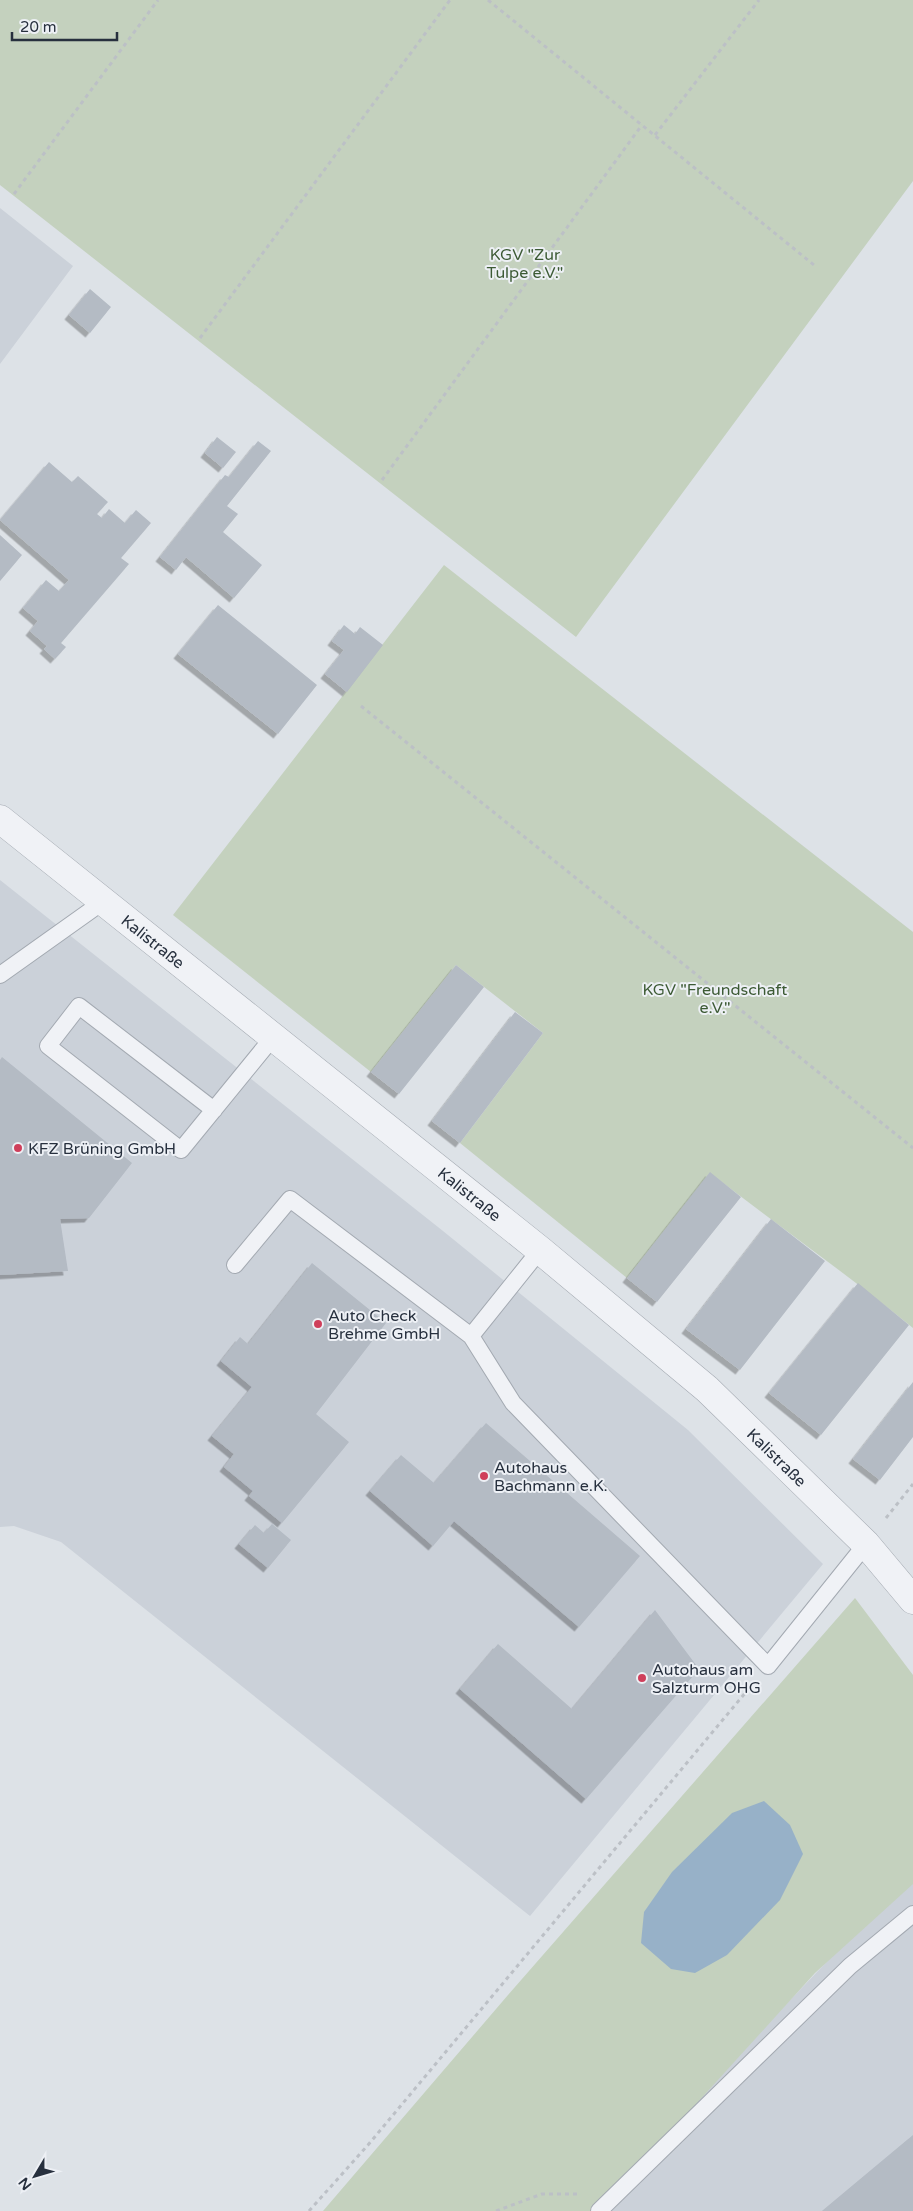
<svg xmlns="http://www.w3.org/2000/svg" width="913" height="2211" font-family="'Varela Round',sans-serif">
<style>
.built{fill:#cbd1d9}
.green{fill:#c4d1be}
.water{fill:#97b1c8}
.building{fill:#b4bbc4;filter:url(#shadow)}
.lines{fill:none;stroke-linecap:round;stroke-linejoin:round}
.service-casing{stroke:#a3a9b1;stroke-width:18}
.tertiary-casing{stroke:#a3a9b1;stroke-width:29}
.path{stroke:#bcc0c6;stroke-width:3;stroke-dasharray:4 4;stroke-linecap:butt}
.service{stroke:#f0f2f6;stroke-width:16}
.tertiary{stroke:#f0f2f6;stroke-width:28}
.poi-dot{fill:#cf3f5b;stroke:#edf0f5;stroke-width:2}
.labels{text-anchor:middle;stroke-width:4;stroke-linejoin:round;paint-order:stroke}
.park-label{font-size:16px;fill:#3c5a34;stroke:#edf0f5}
.street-label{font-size:16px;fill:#27303e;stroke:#edf0f5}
.poi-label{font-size:16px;fill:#27303e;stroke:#edf0f5;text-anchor:start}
</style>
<defs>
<filter id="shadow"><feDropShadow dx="-4.5" dy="4.5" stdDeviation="0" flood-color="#0004"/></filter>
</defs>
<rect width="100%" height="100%" fill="#dde2e7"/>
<!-- built -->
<path class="built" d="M 0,208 L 73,266 L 0,364 Z
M 0,880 L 443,1231 L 688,1430 L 823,1564 L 530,1916 L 61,1542 L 14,1526 L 0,1527 Z
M 913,1878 L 913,2211 L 599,2211 L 658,2138 L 886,1900 Z"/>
<!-- green -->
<path class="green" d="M 0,0 L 913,0 L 913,181 L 576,637 L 0,185 Z
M 444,565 L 913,932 L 913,1328 C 847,1274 777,1225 710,1173 L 627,1278 L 460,1143 L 543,1033 L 456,965 L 371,1072 L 173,915 Z
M 855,1598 L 913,1675 L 913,1884 L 815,1973 L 599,2211 L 323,2211 L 508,1995 Z"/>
<!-- water -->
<path class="water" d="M 764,1801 L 790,1825 L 803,1854 L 780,1900 L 727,1955 L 695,1973 L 671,1969 L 641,1943 L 644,1912 L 672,1872 L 732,1813 Z"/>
<!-- building -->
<path class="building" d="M 90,289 L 111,307 L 90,333 L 69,315 Z
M 217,437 L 236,452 L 223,468 L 205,453 Z
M 258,441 L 271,451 L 227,506 L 238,514 L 223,532 L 262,565 L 234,598 L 186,557 L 176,570 L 160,557 L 225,475 L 229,477 Z
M 49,462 L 72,482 L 78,476 L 108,502 L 97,514 L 102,518 L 109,509 L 125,523 L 136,510 L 151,523 L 121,558 L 129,564 L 61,643 L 66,647 L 55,659 L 44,649 L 47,646 L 30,631 L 38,621 L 23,608 L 46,580 L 59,591 L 69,580 L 0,520 Z
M 0,535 L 22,555 L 0,581 Z
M 218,605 L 317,685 L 278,734 L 178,654 Z
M 344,625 L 355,634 L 360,627 L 383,645 L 347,692 L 325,674 L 344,650 L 332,641 Z
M 456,965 L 484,987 L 399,1094 L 371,1072 Z
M 515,1012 L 543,1033 L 460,1143 L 432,1121 Z
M 2,1057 L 132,1163 L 89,1218 L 60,1219 L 68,1271 L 0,1275 L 0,1060 Z
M 710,1172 L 741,1197 L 657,1302 L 627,1278 Z
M 771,1219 L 825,1261 L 740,1370 L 686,1329 Z
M 312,1263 L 386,1323 L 316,1414 L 349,1442 L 282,1523 L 249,1496 L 253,1491 L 224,1467 L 234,1454 L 212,1436 L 252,1387 L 221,1361 L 240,1337 L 248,1344 Z
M 858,1283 L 909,1325 L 821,1435 L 769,1393 Z
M 913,1382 L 913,1437 L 880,1480 L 853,1459 Z
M 486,1423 L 640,1556 L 579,1627 L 454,1521 L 433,1546 L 370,1491 L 401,1455 L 434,1483 Z
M 272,1524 L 291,1540 L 268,1568 L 239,1544 L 255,1525 L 264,1533 Z
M 655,1610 L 699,1669 L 586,1799 L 460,1689 L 498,1644 L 572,1709 Z
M 913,2135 L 913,2211 L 822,2211 Z"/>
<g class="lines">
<defs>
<path id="service" d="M 0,975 L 104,901
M 214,1110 L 79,1006 L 48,1046 L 181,1150 L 274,1036
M 540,1250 L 471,1336 L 513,1403 L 768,1666 L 866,1544
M 235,1265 L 290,1199 L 471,1336
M 599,2211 L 850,1966 L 913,1914"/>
<g id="tertiary">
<path id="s1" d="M 0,819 L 540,1250 L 707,1389 L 866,1544 L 913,1600"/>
</g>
</defs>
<!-- service casing -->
<use href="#service" class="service-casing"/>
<!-- tertiary casing -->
<use href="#tertiary" class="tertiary-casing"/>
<!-- path -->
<path class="path" d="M 488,0 L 814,265
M 655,135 L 759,0
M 14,194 L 158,0
M 200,338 L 450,0
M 382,480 L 642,125
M 361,706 L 913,1148
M 886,1518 L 913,1484
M 309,2211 L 368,2145 L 751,1686
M 496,2211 L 542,2194 L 580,2194"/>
<!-- service -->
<use href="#service" class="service"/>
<!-- tertiary -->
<use href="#tertiary" class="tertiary"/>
</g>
<!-- markers -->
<g class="poi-dot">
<circle cx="18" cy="1148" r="5"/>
<circle cx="318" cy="1324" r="5"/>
<circle cx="484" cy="1476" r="5"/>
<circle cx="642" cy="1678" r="5"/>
</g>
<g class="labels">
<!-- park labels -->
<g class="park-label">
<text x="525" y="260">KGV "Zur<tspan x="525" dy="18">Tulpe e.V."</tspan></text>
<text x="715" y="995">KGV "Freundschaft<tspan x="715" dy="18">e.V."</tspan></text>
</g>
<!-- street labels -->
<g class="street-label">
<text dy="6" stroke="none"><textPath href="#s1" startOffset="196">Kalistraße</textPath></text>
<text dy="6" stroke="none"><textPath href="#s1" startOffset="601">Kalistraße</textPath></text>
<text dy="6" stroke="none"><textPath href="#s1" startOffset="1006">Kalistraße</textPath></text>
</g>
<!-- poi labels -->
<g class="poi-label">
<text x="28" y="1154">KFZ Brüning GmbH</text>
<text x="328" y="1321">Auto Check<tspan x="328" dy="18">Brehme GmbH</tspan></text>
<text x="494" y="1473">Autohaus<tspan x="494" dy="18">Bachmann e.K.</tspan></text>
<text x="652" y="1675">Autohaus am<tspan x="652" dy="18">Salzturm OHG</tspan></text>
</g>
</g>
<!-- north arrow -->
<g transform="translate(35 2176) rotate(232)" stroke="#edf0f5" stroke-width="4" paint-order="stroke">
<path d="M0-4L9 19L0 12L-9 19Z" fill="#27303e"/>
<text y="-8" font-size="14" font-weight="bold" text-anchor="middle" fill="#27303e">N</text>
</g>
<!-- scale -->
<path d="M12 32v8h105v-8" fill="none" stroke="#27303e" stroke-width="2.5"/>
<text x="20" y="32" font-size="15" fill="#27303e" stroke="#edf0f5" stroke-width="4" paint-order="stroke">20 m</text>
</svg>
